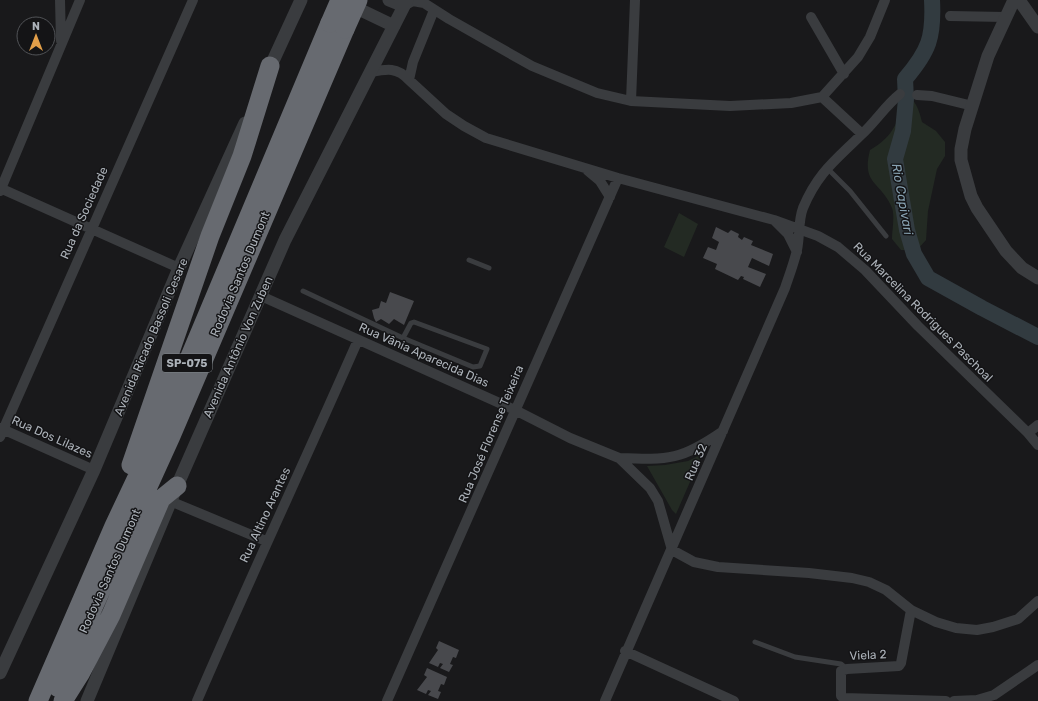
<svg xmlns="http://www.w3.org/2000/svg" width="1038" height="701" font-family="Rubik,sans-serif">
<style>
.green{fill:#232a23}
.lines{fill:none;stroke-linecap:round;stroke-linejoin:round}
.river{stroke:#323b40;stroke-width:16}
.building{fill:#48494d}
.service{stroke:#3a3c3f;stroke-width:5}
.minor{stroke:#3a3c3f;stroke-width:10}
.tertiary{stroke:#3a3c3f;stroke-width:13}
.motorway{stroke:#676a70;stroke-width:19}
.motorway-bridge{stroke:#676a70;stroke-width:19}
.labels{text-anchor:middle;stroke-width:3;stroke-linejoin:round;paint-order:stroke}
.shield{fill:#141416;stroke:#7e8388;stroke-width:1}
.shield-label{font-size:11px;font-weight:bold;fill:#acb2b9}
.street-label{font-size:12px;fill:#acb2b9;stroke:#141416}
.water-label{font-size:13px;font-style:italic;fill:#87a1b1;stroke:#141416}
</style>
<rect width="100%" height="100%" fill="#19191b"/>
<!-- green -->
<path class="green" d="M 904,94 C 916,99 919,110 922,122 L 936,131 L 945,142 L 945,156 L 937,169 L 928,211 L 926,240 L 917,250 L 901,250 L 892,239 C 892,230 895,216 892,208 C 881,181 861,185 870,150 C 893,137 900,121 904,94 Z
M 679,213 L 698,224 L 684,257 L 664,247 Z
M 700,455 L 700,459 L 676,514 L 672,510 L 647,466 L 665,465 L 688,461 Z"/>
<g class="lines">
<!-- river -->
<path class="river" d="M 932,0 C 934,37 929,51 905,79 L 906,99 L 903,131 L 895,159 L 907,230 L 914,254 L 928,278 L 982,308 L 1038,337"/>
</g>
<!-- building -->
<path class="building" d="M 716,227 L 728,233 L 731,230 L 739,234 L 738,237 L 742,240 L 744,237 L 753,241 L 751,245 L 773,254 L 769,266 L 752,258 L 748,267 L 766,274 L 760,287 L 743,279 L 744,277 L 741,276 L 738,280 L 715,269 L 717,264 L 703,258 L 708,247 L 716,250 L 719,242 L 712,238 Z
M 390,292 L 414,301 L 404,325 L 394,319 L 389,324 L 381,319 L 376,322 L 374,318 L 372,310 L 379,308 L 381,301 L 386,303 Z
M 439,641 L 459,650 L 456,658 L 453,657 L 450,664 L 453,665 L 449,672 L 440,668 L 443,664 L 440,663 L 438,667 L 429,663 L 438,650 L 436,648 Z
M 427,668 L 447,677 L 444,685 L 441,684 L 438,691 L 441,692 L 438,699 L 428,695 L 431,691 L 428,690 L 426,694 L 417,690 L 427,677 L 424,675 Z"/>
<g class="lines">
<!-- service -->
<path class="service" d="M 827,168 L 850,191 L 886,236
M 469,260 L 489,268
M 303,291 L 403,338 L 473,367 L 480,366 L 487,349 L 414,322 L 411,323 L 403,338
M 755,642 L 795,657 L 841,664 L 847,669"/>
<!-- minor -->
<path class="minor" d="M 60,0 L 61,41
M 404,6 L 413,1 L 424,3 L 449,19 L 532,66 L 597,93 L 631,101 L 730,106 L 791,103 L 822,97 L 858,57 L 870,37 L 885,0
M 434,10 L 413,62 L 409,80 L 446,114 L 464,126 L 486,138 L 618,178 L 774,220 L 818,236 L 838,247 L 865,270 L 918,326 L 1028,433 L 1038,445
M 950,16 L 1005,17
M 811,17 L 844,74
M 371,72 C 387,69 397,67 409,80
M 917,95 L 932,96 L 973,106
M 822,97 L 862,134
M 631,101 L 635,0
M 588,171 L 600,181 L 610,197
M 0,188 L 179,268
M 0,191 L 80,0
M 775,221 L 788,234 L 797,252
M 261,296 L 515,410 L 570,438 L 619,458
M 0,428 L 94,470
M 723,431 C 681,460 670,460 619,458 L 650,488 L 658,501 L 672,550 L 694,562 L 718,567 L 809,573 L 852,578 L 869,582 L 886,590 L 911,610 L 936,622 L 956,628 L 977,630 L 993,627 L 1018,619 L 1038,601
M 1028,433 L 1038,425
M 0,437 L 193,0
M 170,501 L 266,541
M 911,610 L 901,663 L 899,666 L 847,669 L 841,671 L 841,696 L 844,698 L 946,701
M 625,651 L 734,701
M 197,701 C 249,580 305,461 358,340
M 387,701 L 618,178
M 605,701 L 785,288 C 789,276 794,263 797,250 C 800,236 798,221 803,208 C 818,172 836,160 862,134 C 875,122 886,105 900,94
M 954,701 L 977,700 L 994,695 L 1038,665"/>
<!-- tertiary -->
<path class="tertiary" d="M 389,0 L 404,6
M 1014,0 L 988,56 L 965,129 L 961,149 L 961,160 L 971,196 L 977,208 L 1006,251 L 1022,268 L 1038,278
M 1019,0 L 1038,27
M 348,4 L 394,26
M 267,74 L 301,0
M 0,673 L 94,470 L 179,268 L 245,123
M 87,701 L 177,486 L 285,240 L 407,0"/>
<!-- motorway -->
<path class="motorway" d="M 131,465 L 210,236 L 242,156 L 270,66
M 57,687 L 171,436 L 345,29
M 38,701 L 114,526 L 157,435 L 330,23
M 63,701 L 80,674 L 111,615 L 161,499 L 177,486"/>
<!-- motorway-bridge -->
<path class="motorway-bridge" d="M 330,23 L 340,0
M 345,29 L 358,0"/>
</g>
<g class="labels">
<!-- shield labels -->
<rect class="shield" x="162" y="354" width="50" height="18" rx="3"/>
<g class="shield-label">
<text x="187" y="367">SP-075</text>
</g>
<!-- street labels -->
<g class="street-label">
<text transform="translate(84 213) rotate(-66)" y="4">Rua da Sociedade</text>
<text transform="translate(240 274) rotate(-67)" y="4">Rodovia Santos Dumont</text>
<text transform="translate(923 312) rotate(45)" y="4">Rua Marcelina Rodrigues Paschoal</text>
<text transform="translate(151 337) rotate(-67)" y="4">Avenida Ricado Bassoli Cesare</text>
<text transform="translate(238 347) rotate(-66)" y="4">Avenida Antônio Von Zuben</text>
<text transform="translate(424 355) rotate(24)" y="4">Rua Vânia Aparecida Dias</text>
<text transform="translate(491 434) rotate(-67)" y="4">Rua José Florense Teixeira</text>
<text transform="translate(52 437) rotate(24)" y="4">Rua Dos Lilazes</text>
<text transform="translate(696 462) rotate(-67)" y="4">Rua 32</text>
<text transform="translate(265 515) rotate(-65)" y="4">Rua Altino Arantes</text>
<text transform="translate(110 571) rotate(-66)" y="4">Rodovia Santos Dumont</text>
<text transform="translate(868 655) rotate(-3)" y="4">Viela 2</text>
</g>
<!-- water labels -->
<g class="water-label">
<text transform="translate(903 199) rotate(80)" y="5">Rio Capivari</text>
</g>
</g>
<!-- north arrow -->
<g transform="translate(36 36)"><circle r="19" fill="#141416" stroke="#515357"/>
<path d="M0-3L7 15L0 10L-7 15Z" fill="#e29f49"/>
<text y="-6" font-size="11" font-weight="bold" text-anchor="middle" fill="#acb2b9">N</text>
</g>
</svg>
